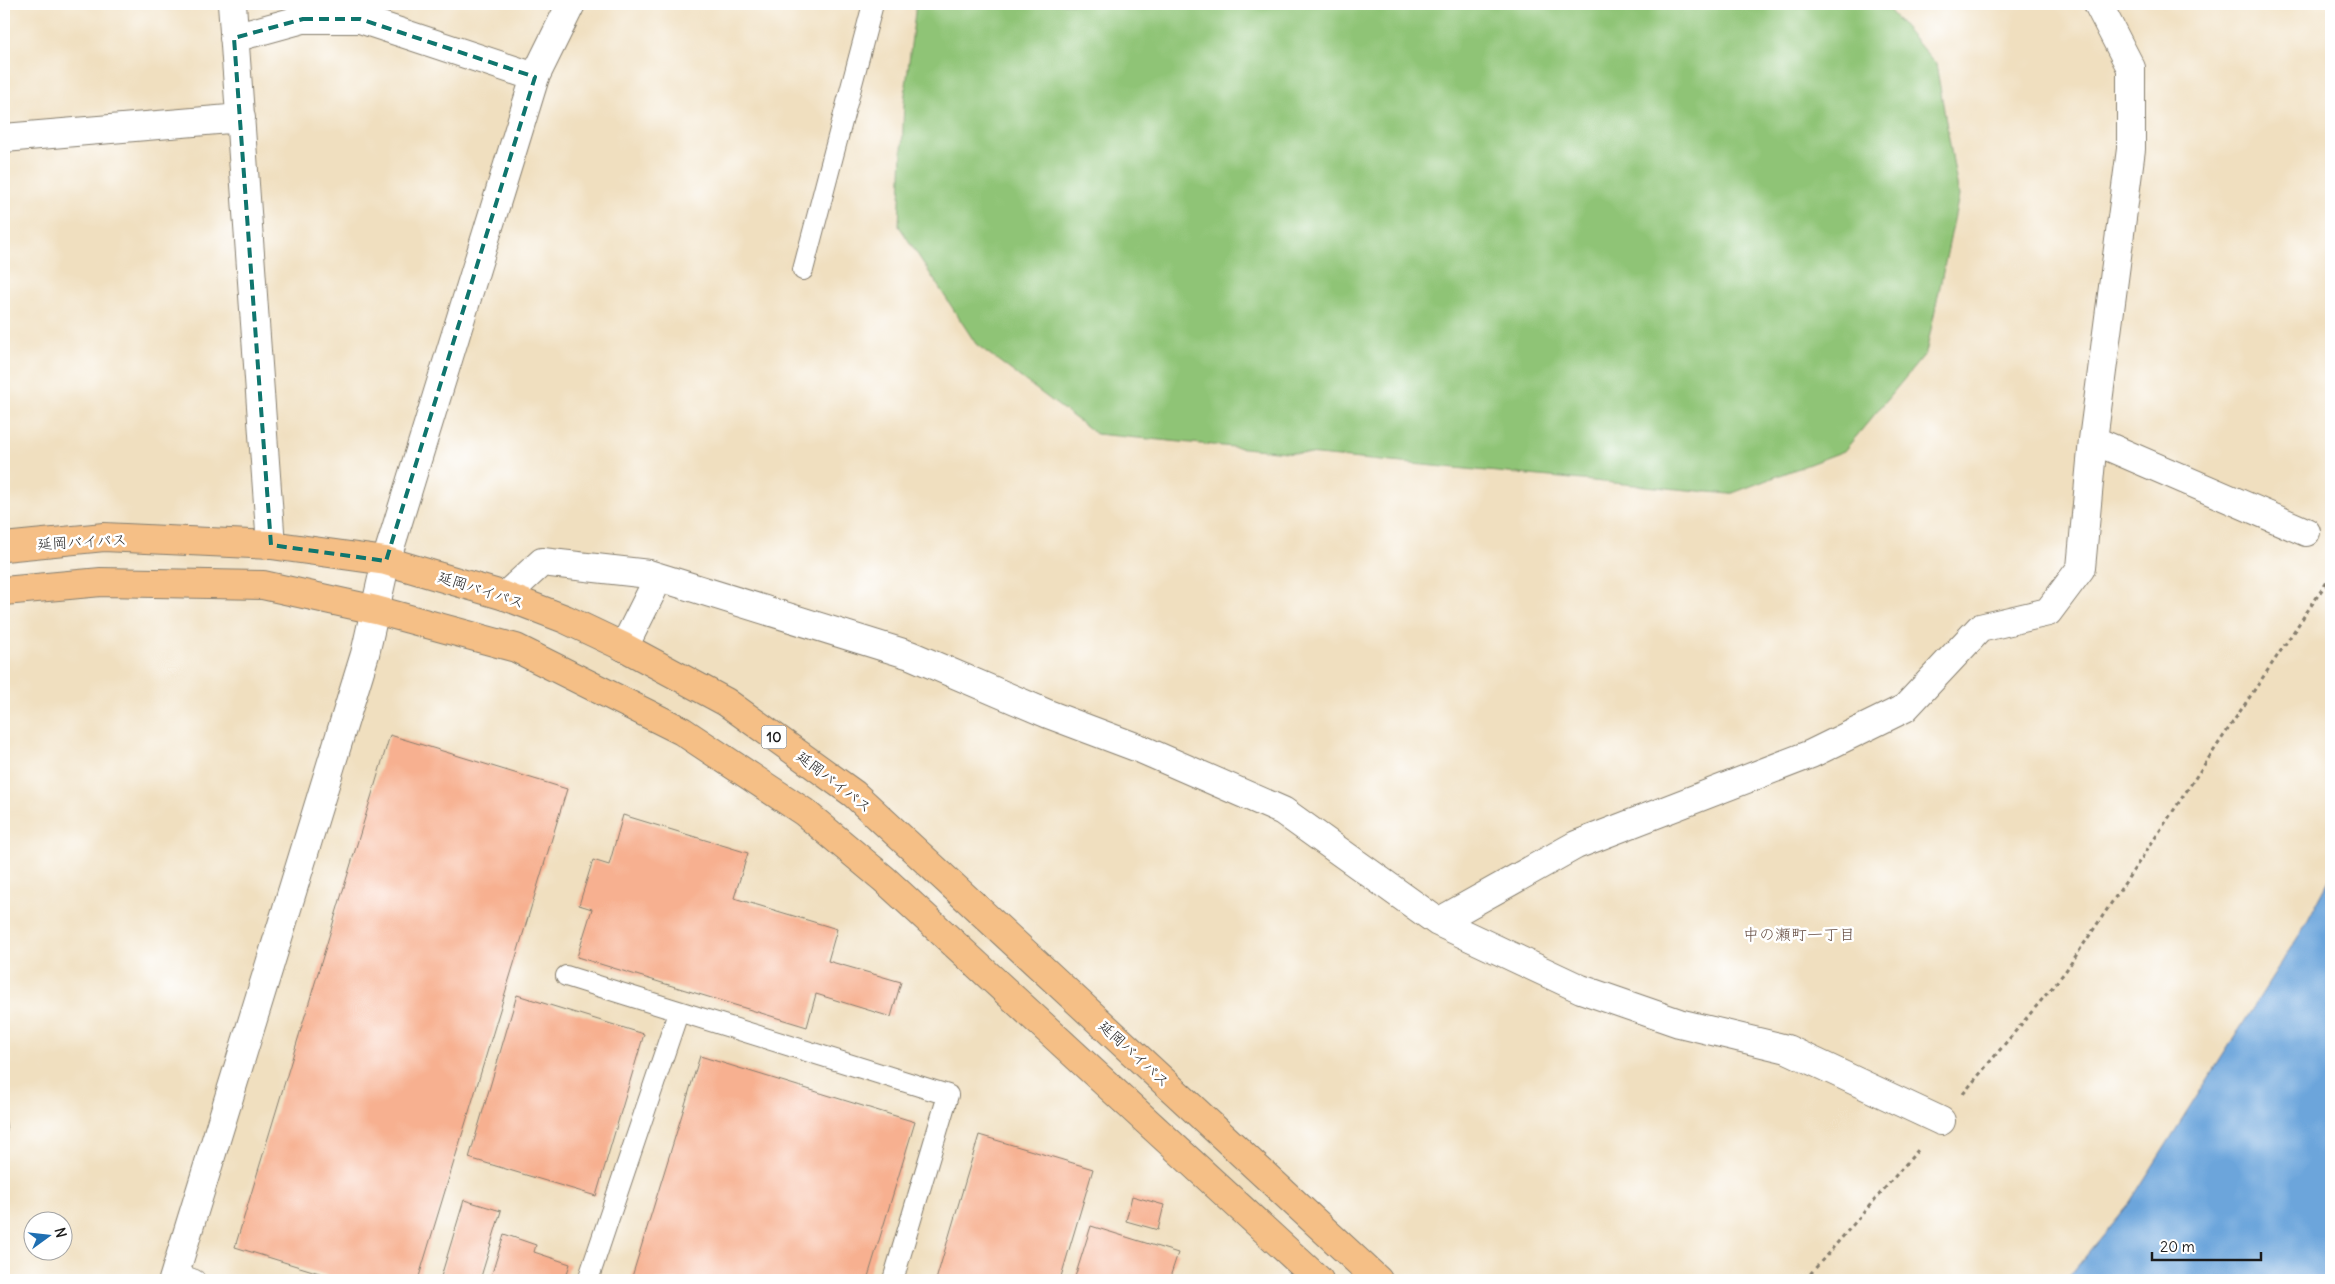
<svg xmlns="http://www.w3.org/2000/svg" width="2335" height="1284" font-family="Delius,'Klee One',sans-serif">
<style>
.green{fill:#8fc476;stroke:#567049}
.water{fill:#6ca5db;stroke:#44607c}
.building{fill:#f7b090}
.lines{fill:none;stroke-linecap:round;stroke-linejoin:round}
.lane-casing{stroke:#867e6e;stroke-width:22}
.street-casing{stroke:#867e6e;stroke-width:30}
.highway-casing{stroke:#867e6e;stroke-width:30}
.path{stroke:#867e6e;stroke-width:3;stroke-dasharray:4 4;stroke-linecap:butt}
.lane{stroke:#fff;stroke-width:20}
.street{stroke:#fff;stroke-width:28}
.highway{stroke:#f5bf86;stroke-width:28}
.marked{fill:none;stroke:#0f766e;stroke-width:4;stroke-dasharray:10 6;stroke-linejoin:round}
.labels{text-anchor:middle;stroke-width:5;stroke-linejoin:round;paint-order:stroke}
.shield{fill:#fff;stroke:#606060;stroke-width:1}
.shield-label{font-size:14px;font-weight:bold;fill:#1c1c1c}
.street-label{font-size:15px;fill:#1c1c1c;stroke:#fff}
.neighbourhood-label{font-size:16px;fill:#695045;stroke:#fff}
</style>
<rect width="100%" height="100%" fill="#fff"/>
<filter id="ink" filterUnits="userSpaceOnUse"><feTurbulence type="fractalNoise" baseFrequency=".02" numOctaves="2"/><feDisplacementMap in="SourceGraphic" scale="10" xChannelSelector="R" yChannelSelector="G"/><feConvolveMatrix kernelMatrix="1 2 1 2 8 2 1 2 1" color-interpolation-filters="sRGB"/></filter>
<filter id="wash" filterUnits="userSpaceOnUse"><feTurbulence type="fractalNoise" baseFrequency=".0096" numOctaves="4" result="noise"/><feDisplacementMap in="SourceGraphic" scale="20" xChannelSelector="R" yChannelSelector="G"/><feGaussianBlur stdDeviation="1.12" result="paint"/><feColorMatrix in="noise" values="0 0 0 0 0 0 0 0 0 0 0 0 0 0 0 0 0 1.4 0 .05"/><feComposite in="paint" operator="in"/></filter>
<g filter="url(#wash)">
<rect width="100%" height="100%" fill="#f0dfbf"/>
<!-- green -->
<path class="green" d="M 916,4 L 1884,4 L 1936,64 L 1959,196 L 1926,353 L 1844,451 L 1730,494 L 1096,434 L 976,344 L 899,226 L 904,102 Z"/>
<!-- water -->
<path class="water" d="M 2331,876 L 2331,1280 L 2066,1280 L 2128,1205 L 2303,929 Z"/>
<g id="blocks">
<!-- building -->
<path class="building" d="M 390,735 L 567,789 L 418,1280 L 342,1280 L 235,1247 Z
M 623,815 L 748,853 L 734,898 L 837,929 L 828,961 L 901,982 L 891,1017 L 816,994 L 807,1027 L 577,957 L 592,909 L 579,905 L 593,860 L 609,865 Z
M 517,995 L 644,1034 L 596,1196 L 469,1158 Z
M 700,1056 L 915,1122 L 867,1280 L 631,1280 Z
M 4,1111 L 7,1130 L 4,1138 Z
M 979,1135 L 1093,1169 L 1060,1280 L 936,1280 Z
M 1132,1196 L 1164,1205 L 1158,1230 L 1126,1221 Z
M 464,1200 L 501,1211 L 480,1280 L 440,1280 Z
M 1091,1226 L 1178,1253 L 1169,1280 L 1074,1280 Z
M 504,1234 L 536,1245 L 534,1252 L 570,1264 L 565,1280 L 490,1280 Z"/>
</g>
</g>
<g filter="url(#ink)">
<use href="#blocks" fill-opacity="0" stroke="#867e6e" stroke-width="1"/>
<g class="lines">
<defs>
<path id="lane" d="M 803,270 L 873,4
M 566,976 L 948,1095 L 893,1280
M 176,1273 L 195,1280
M 588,1280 L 678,1013"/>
<path id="street" d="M 232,4 L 271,545
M 234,38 L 303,19 L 360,19 L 535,77
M 4,138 L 241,118
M 2093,440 L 2306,532
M 505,596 L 542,562 L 649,574 L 910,655 L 1048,714 L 1141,749 L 1283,811 L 1438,922 L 1581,989 L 1679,1023 L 1787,1049 L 1941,1121
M 624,647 L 658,579
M 1438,922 L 1576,845 L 1811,754 L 1905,708 L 1980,628 L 2048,612 L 2081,568 L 2093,440 L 2131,149 L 2131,68 L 2098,4
M 173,1280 L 365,654 L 386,561 L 535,77 L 571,4"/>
<path id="highway" d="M 4,547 L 104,537 L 271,545 L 386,561 L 505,596 L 565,619 L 624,647 L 726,702 L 854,794 L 1378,1280
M 4,591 L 101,582 L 263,585 L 376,610 L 516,648 L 682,731 L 804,812 L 884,879 L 1319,1280"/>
</defs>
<!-- lane casing -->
<use href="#lane" class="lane-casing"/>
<!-- street casing -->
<use href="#street" class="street-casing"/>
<!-- highway casing -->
<use href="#highway" class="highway-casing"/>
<!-- path -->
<path class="path" d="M 1963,1094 L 2065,972 L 2331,576
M 1805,1280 L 1918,1150"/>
<!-- lane -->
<use href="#lane" class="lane"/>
<!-- street -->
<use href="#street" class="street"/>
<!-- highway -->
<use href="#highway" class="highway"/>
</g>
</g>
<!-- marked area -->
<path class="marked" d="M 303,19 L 360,19 L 535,77 L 386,561 L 271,545 L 234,38 Z"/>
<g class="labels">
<!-- shield labels -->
<rect class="shield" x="761.5" y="725.5" width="25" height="23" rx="4"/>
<g class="shield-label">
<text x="774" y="742">10</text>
</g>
<!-- street labels -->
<g class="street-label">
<text transform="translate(82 542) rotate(-3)" y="5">延岡バイパス</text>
<text transform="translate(481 590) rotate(18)" y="5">延岡バイパス</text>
<text transform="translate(834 782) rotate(38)" y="5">延岡バイパス</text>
<text transform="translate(1134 1054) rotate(43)" y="5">延岡バイパス</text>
</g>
<!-- neighbourhood labels -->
<g class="neighbourhood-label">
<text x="1799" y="940">中の瀬町一丁目</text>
</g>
</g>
<!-- margin -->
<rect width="2335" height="1284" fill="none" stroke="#fff" stroke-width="20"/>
<!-- north arrow -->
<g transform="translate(48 1236) rotate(75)"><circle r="24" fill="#ffffff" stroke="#a4a4a4"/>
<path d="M0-4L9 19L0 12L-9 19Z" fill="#1f6fb2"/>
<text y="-8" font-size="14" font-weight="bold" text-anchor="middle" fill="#1c1c1c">N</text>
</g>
<!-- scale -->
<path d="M2152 1252v8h109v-8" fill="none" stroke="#1c1c1c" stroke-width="2.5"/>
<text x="2160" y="1252" font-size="15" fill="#1c1c1c" stroke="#ffffff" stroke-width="4" paint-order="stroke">20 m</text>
</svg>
